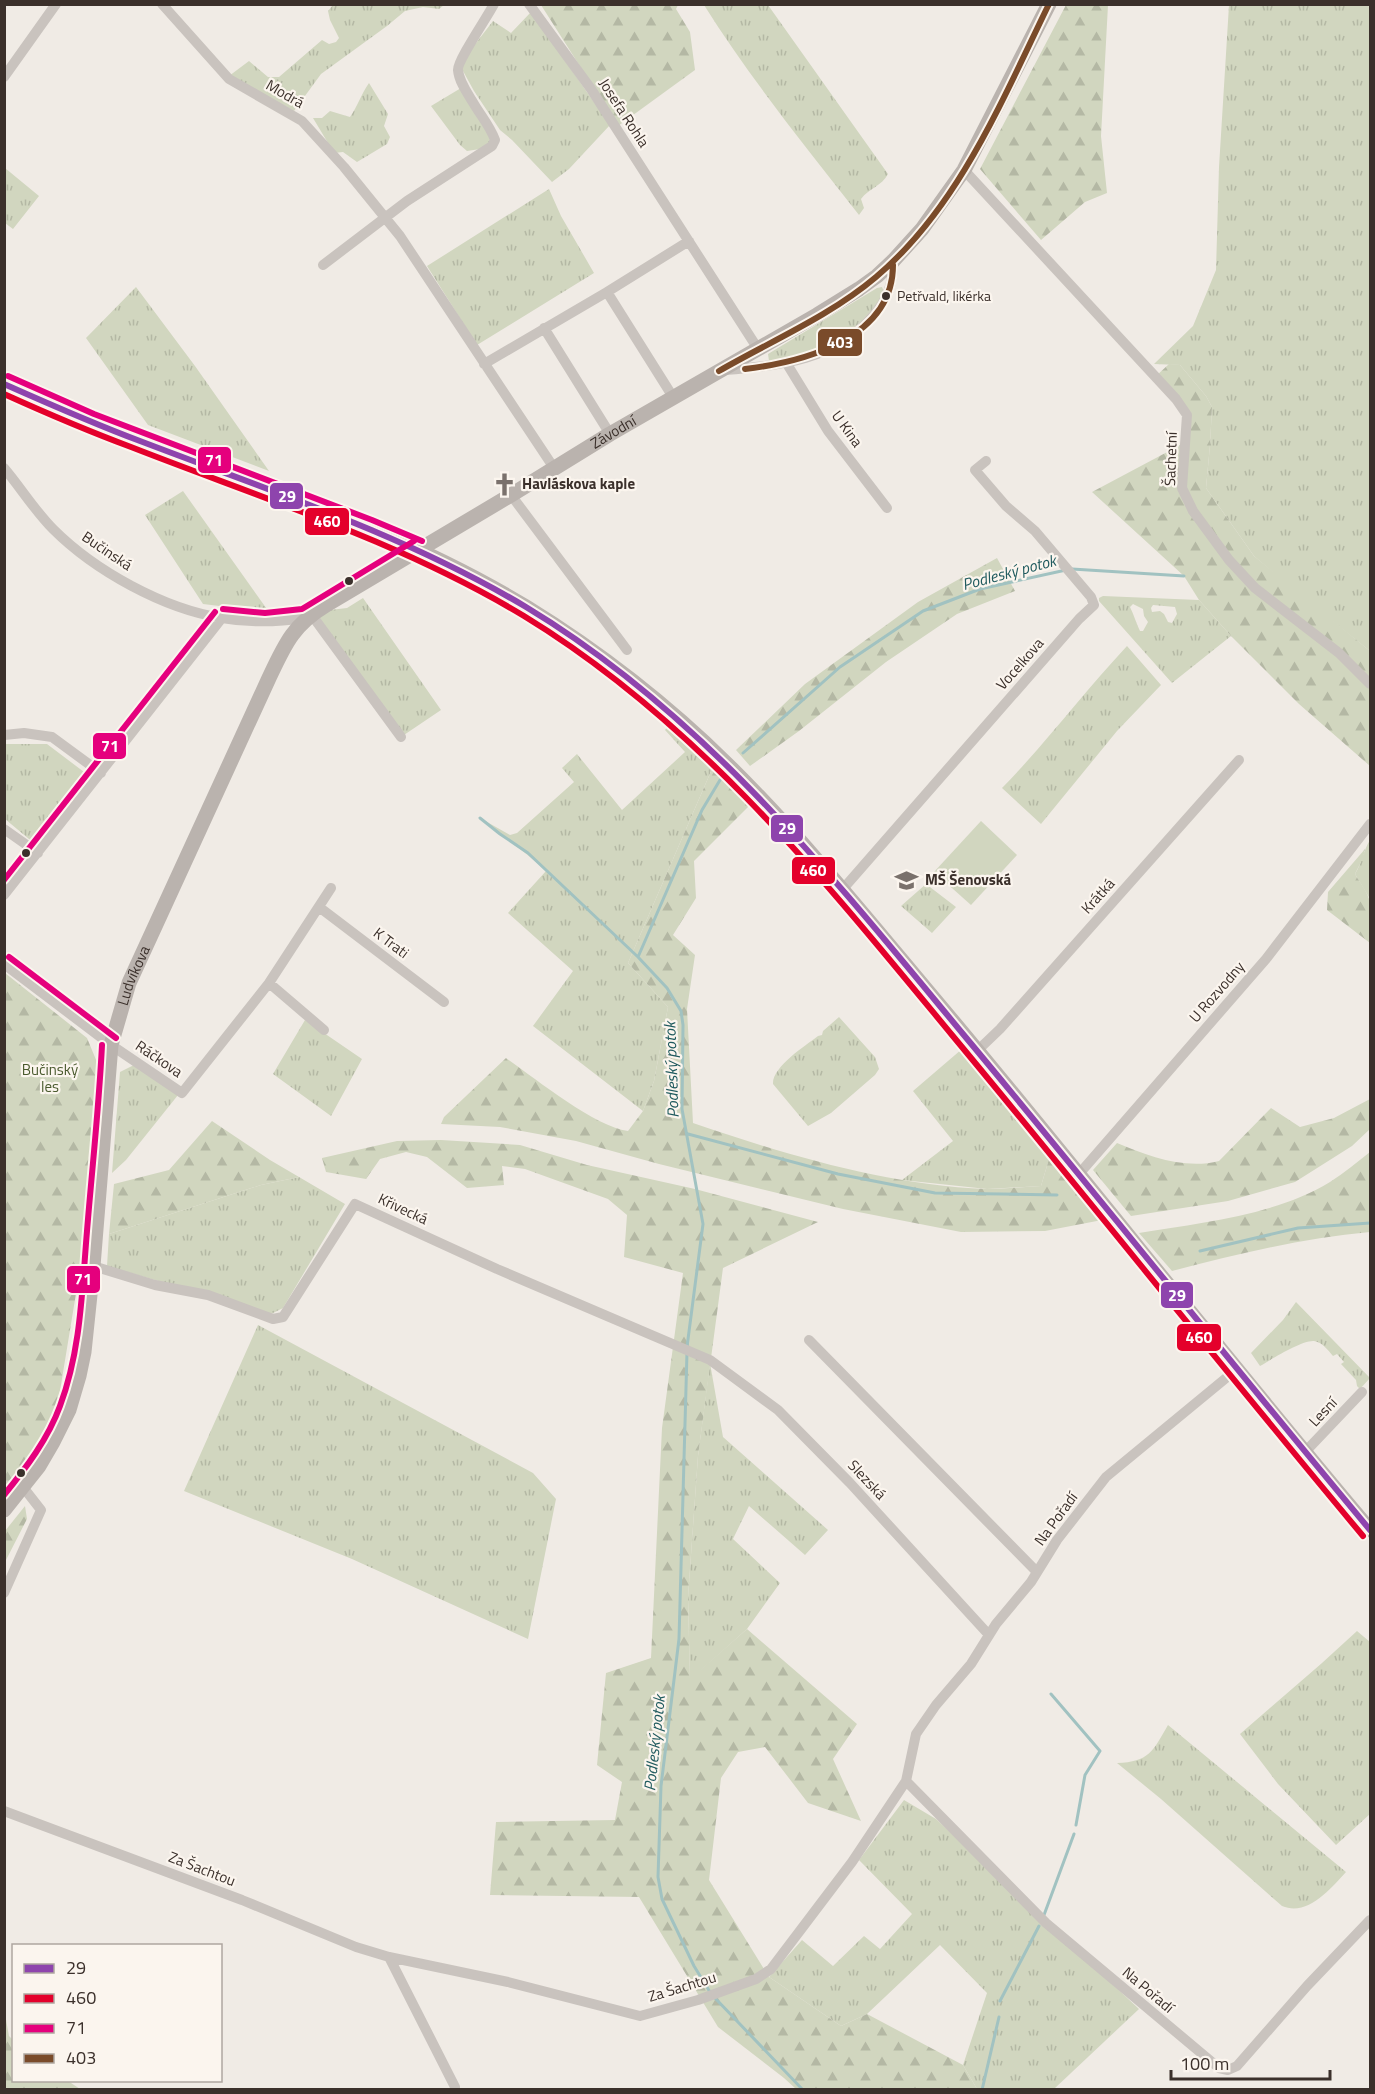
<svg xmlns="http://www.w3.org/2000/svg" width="1375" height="2094" font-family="'Titillium Web',sans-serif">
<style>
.grass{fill:url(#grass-tufts);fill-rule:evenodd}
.forest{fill:url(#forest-firs)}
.pitch{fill:#d1d6bf}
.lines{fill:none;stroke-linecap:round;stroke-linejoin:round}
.stream{stroke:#a1c2c1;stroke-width:3}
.street{stroke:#c9c3be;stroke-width:10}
.secondary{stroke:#bab3ae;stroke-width:15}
.bus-1-casing{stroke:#fbf5ee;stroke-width:10}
.bus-2-casing{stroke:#fbf5ee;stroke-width:10}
.bus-3-casing{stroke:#fbf5ee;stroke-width:10}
.bus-4-casing{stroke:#fbf5ee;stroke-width:10}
.bus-1{stroke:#8e44ad;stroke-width:6}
.bus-2{stroke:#e4002b;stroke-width:6}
.bus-3{stroke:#e5007d;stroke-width:6}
.bus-4{stroke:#7a4b2a;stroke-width:6}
.bus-dot{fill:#3b302b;stroke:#fbf5ee;stroke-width:2}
.labels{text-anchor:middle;stroke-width:4.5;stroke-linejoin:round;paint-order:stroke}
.bus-label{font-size:14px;fill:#3b302b;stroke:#fbf5ee;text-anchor:start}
.street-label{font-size:15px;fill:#3b302b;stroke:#fbf5ee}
.poi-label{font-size:15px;font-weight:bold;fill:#3b302b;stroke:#fbf5ee;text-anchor:start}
.park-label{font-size:15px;fill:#4a5a2e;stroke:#fbf5ee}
.water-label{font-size:16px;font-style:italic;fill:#1f5a5e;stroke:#fbf5ee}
.line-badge{stroke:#fbf5ee;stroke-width:2}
.badge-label{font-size:16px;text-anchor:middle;font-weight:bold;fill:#fff}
</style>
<defs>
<pattern id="grass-tufts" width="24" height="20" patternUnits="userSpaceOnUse" patternTransform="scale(1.5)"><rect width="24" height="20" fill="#d1d6bf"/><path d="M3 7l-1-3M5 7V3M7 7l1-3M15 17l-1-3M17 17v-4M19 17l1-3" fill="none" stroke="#b4b8a4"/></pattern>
<pattern id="forest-firs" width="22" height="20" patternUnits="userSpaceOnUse" patternTransform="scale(1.5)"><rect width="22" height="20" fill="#d1d6bf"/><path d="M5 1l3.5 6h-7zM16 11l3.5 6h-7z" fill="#b4b8a4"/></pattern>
</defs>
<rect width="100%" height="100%" fill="#f0ebe5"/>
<!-- grass -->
<path class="grass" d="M 333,5 L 444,5 L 439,9 L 423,7 L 405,11 L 387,26 L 321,74 L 294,111 L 229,76 L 249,61 L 268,77 L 279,77 L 322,40 L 329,44 L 336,42 L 339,38 L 330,20 L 328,11 Z
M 704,5 L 768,5 L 888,174 C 882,186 869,188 861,199 L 864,208 L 859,215 C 805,146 750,78 704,5 Z
M 1229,5 L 1370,5 L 1370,651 L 1296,592 L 1254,556 L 1206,488 L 1210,445 L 1212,407 L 1206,396 L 1180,365 L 1154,364 L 1193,326 L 1216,270 L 1219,167 Z
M 531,12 L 610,125 L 569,169 L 552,182 L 512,140 L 500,130 L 474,91 L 463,71 L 463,63 L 466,56 L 493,21 L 511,33 Z
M 369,83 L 388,114 L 384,126 L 390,137 L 387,144 L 357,162 L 343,152 L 334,153 L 313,118 L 322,118 L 330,111 L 350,117 C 358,106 361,94 369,83 Z
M 461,88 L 491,135 L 489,143 L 480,149 L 467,151 L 460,145 L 431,106 Z
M 5,168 L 39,196 L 13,229 L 5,223 Z
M 549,189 L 561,216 L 594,273 L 477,345 L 427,266 Z
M 136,287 L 195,366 L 269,471 L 148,425 L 86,338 Z
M 882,287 L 884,292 C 859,337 817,352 769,361 L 768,354 L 877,288 Z
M 183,491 L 269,612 L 203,604 L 145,515 Z
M 1103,596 L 1199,600 L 1231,636 L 1172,683 L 1099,601 L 1099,598 ZM 1133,604 L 1143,609 L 1144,616 L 1148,622 L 1143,631 L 1140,631 C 1136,623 1134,615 1130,607 ZM 1153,605 L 1175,607 L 1177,614 L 1172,623 L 1168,622 L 1164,614 L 1160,611 L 1152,612 L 1151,608 Z
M 363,598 L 441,710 L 401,737 L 318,617 L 330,610 L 347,608 Z
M 1127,646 L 1161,685 L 1117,731 L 1041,824 L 1002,788 C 1046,743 1084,692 1127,646 Z
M 669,725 L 712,769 L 628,963 L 668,1007 L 654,1081 L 643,1111 L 533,1026 L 573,971 L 508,913 L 546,871 C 525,851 502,836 480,818 L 510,835 L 517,833 L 574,782 L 562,768 L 577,754 L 622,810 L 685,752 L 665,730 Z
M 4,744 L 47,744 L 88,775 L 35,844 L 5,819 Z
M 1370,840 L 1370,899 L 1355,874 C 1362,863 1363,851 1370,840 Z
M 926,884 L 956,907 L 932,933 L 901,906 Z
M 839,1017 L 875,1057 L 879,1069 L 875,1075 L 831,1113 L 808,1126 L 773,1084 C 772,1067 805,1046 818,1036 L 822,1035 L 823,1031 Z
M 305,1020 L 362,1059 L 331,1116 L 273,1074 Z
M 962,1049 L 1049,1159 L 1041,1186 L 987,1189 L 902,1180 L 953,1141 L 913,1091 Z
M 136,1064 L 178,1095 L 126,1160 L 112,1173 L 120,1072 Z
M 299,1177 L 345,1204 L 283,1308 L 271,1314 L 107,1266 L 109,1234 L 261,1185 Z
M 1296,1302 L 1370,1378 L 1360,1389 L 1357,1386 L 1356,1380 L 1341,1364 L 1344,1362 L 1337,1354 L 1333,1356 C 1328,1350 1322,1342 1314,1341 C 1302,1340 1272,1359 1260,1366 L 1251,1353 L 1283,1320 Z
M 258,1325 L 533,1473 L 556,1499 L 528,1639 L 352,1559 L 184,1491 Z
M 710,1363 L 723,1437 L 828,1530 L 805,1555 L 749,1506 L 733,1539 L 780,1583 L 747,1629 L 690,1680 L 688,1597 L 698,1456 Z
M 1357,1631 L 1370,1642 L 1370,1814 L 1336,1845 L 1278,1784 L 1240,1734 L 1322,1663 Z
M 1168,1725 L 1346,1872 C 1331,1888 1308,1917 1282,1906 L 1161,1799 L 1117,1763 C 1149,1762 1153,1751 1168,1725 Z
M 904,1800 L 936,1819 L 1139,2009 L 1054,2089 L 977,2089 L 963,2065 L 987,1993 L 940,1945 L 867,2014 L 841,2026 L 769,1977 L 802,1940 L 833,1966 L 864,1936 L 880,1949 L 912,1914 L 859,1860 Z"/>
<!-- forest -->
<path class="forest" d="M 541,5 L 678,5 L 676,9 L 690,32 L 695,70 L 618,126 Z
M 1066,5 L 1108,5 L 1101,136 L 1107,193 L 1085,202 L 1041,240 L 980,169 Z
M 1169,364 L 1180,365 L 1206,396 L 1212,407 L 1210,445 L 1206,488 L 1254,556 L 1370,651 L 1370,766 L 1299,704 L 1231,636 L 1199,600 L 1184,576 L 1092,492 L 1186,442 L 1187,415 L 1155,377 Z
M 997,558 L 1015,591 L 957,614 L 886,662 L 799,731 L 750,766 L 736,750 L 805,684 L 918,602 Z
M 712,769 L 751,804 L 694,861 L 696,898 L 673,935 L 695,955 L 687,1009 L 693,1123 C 787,1155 886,1185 986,1189 C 1004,1189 1023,1187 1041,1186 L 1049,1159 L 1102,1220 L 1045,1231 L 961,1232 L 843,1209 L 659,1164 L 576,1141 L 500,1127 L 441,1124 L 444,1117 L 506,1058 C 536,1079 594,1126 628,1131 L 643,1111 L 654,1081 L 668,1007 L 628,963 Z
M 1365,849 L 1363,858 L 1355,874 C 1363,888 1375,900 1369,917 L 1370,919 L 1370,943 L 1327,910 L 1328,892 Z
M 5,973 L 87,1038 L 99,1067 L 83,1251 L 58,1403 L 17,1483 L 5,1499 Z
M 1370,1099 L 1370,1129 L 1352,1146 L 1295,1182 L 1228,1201 L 1131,1216 L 1093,1170 L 1117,1143 C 1148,1156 1185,1170 1219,1161 L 1271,1108 L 1300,1127 L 1334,1118 Z
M 212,1121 L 270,1160 L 299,1177 L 261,1185 L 109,1234 L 114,1184 L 169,1170 Z
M 441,1140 L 520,1145 L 587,1165 L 695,1189 L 818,1222 L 723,1268 L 698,1456 L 688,1597 L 690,1679 L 747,1629 L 857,1724 L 833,1759 L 861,1821 L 808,1803 L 765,1747 L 738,1752 L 721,1778 L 709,1880 L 769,1977 L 841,2026 L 867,2014 L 963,2065 L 977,2089 L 796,2089 L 784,2078 L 718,2027 L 639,1897 L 490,1895 L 496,1822 L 615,1820 L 622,1782 L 597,1765 L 606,1673 L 651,1658 L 662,1428 L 683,1273 L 624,1257 L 627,1215 L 608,1199 L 525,1169 L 502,1166 L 504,1185 L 467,1188 L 427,1157 L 406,1152 L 380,1159 L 366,1179 L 326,1172 L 322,1158 L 397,1141 Z
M 1370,1152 L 1370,1232 C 1303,1238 1238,1254 1172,1271 L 1139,1233 C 1199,1223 1277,1215 1330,1182 C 1344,1173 1357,1162 1370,1152 Z
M 25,1506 L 27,1519 L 5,1562 L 5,1531 Z
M 4,2009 L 9,2036 L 13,2040 L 14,2080 L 68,2081 L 80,2089 L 5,2089 Z"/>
<!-- pitch -->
<path class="pitch" d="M 981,821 L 1017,855 L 971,905 L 934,872 Z"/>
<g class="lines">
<!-- stream -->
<path class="stream" d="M 1072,569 L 1184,576
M 743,753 L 840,667 L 923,611 L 980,589 L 1066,570
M 480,818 L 500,834 L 528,853 L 638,957
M 688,1134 L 838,1174 L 935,1193 L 1057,1195
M 1200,1251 L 1298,1228 L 1370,1223
M 687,1347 L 703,1224 L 682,1109 L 683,1025 L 681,1011 L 667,988 L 638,957 L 702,810 L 720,780
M 687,1352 L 679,1639 L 661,1786 L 658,1877 L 662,1899 L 694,1966 L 710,1992
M 1051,1694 L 1100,1751 L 1085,1775 L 1076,1825
M 1044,1915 L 1074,1834
M 714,1997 L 803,2090
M 1000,2001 L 1039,1926
M 982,2090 L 999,2017"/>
<!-- street -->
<path class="street" d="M 162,4 L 229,79 L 302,121 L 344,167 L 400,236 L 554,468
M 529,4 L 591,89 L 758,349
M 4,77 L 56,4
M 964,170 L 1176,399 L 1187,415 L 1182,488 L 1193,511 L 1229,560 L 1255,588 L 1339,653 L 1370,684
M 323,265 L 407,201 L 492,146 L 495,140 C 490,126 481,116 474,104 C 468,94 459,82 458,70 C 457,61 488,16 494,4
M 607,292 L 673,397
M 544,328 L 610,434
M 484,364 L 607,292 L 689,241
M 787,364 L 828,431 L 887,508
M 725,370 C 780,366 835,360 873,316 C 888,299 893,284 893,261
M 4,468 C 21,488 35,511 53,529 C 95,571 164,609 222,618 C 250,623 278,622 305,618
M 511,495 L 627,650
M 311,614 L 401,737
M 4,735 L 24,733 L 52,737 L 101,773
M 4,829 L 38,853
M 842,890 L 1079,619 L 1094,605 L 1091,597 L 1035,531 L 1006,506 L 975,470 L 986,461
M 4,895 L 222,618
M 319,907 L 444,1002
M 4,964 L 111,1045 L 182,1093 L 269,983 L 331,888
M 269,983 L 324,1030
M 977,1051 L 1000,1029 L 1239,760
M 1079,1174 L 1266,959 L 1370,824
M 93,1266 L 155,1285 L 208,1295 L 273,1319 L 283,1317 L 355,1204 L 497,1269 L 710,1360 L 778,1410 L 850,1483 L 989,1635
M 809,1340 L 1037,1572
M 1305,1452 L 1362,1392
M 4,1593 L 41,1510 L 23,1487
M 906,1781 L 1046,1923 L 1219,2068 L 1228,2070 L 1237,2066 L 1307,1986 L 1370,1920
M 4,1811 L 242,1900 L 356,1947 L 389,1957 L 508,1982 L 640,2016 L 698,2000 L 756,1979 L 771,1969 L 852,1862 L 906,1781 L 916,1734 L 936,1705 L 971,1664 L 996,1624 L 1031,1582 L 1057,1540 L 1106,1477 L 1237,1369
M 389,1957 L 455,2087"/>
<!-- secondary -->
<g class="secondary">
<path d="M 4,384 C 175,465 364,508 526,607 C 599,652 667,705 728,765 C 806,842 875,929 946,1013 C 1089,1184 1226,1360 1370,1530"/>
<path id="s1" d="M 4,1510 L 39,1466 L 53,1442 L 69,1410 L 79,1376 L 84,1352 L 93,1266 L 111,1045 L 129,983 L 269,678 C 285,644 293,625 326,605 L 511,495 L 610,434 L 817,315 L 859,289 L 877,276 L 893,261 L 922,229 L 964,170 L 1049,4"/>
</g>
<defs>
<path id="bus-1" d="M 4,384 C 49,404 94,424 140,441 C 271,491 405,535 526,607 C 704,714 833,877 963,1034 C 1100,1198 1233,1366 1370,1530"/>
<path id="bus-2" d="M 4,394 C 46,413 88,431 131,447 C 264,499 401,542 524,616 C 698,722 824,880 952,1035 C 1090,1201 1224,1370 1363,1536"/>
<path id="bus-3" d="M 8,376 L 94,414 L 372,520 L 422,541
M 223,609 L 265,613 L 302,609 L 414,541
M 4,880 L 215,612
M 9,957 L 116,1038
M 4,1495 C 26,1468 48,1439 60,1406 C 81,1350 82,1290 87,1231 C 92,1169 99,1107 102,1045"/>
<path id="bus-4" d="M 745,369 C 803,362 893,339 893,265
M 719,371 C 771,341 830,316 876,277 C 959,207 1002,100 1049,4"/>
</defs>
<!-- bus-1 casing -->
<use href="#bus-1" class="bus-1-casing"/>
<!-- bus-2 casing -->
<use href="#bus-2" class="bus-2-casing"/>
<!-- bus-3 casing -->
<use href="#bus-3" class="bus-3-casing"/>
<!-- bus-4 casing -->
<use href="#bus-4" class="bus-4-casing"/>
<!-- bus-1 -->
<use href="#bus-1" class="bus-1"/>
<!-- bus-2 -->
<use href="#bus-2" class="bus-2"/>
<!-- bus-3 -->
<use href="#bus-3" class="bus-3"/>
<!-- bus-4 -->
<use href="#bus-4" class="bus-4"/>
</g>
<!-- icons -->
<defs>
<symbol id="church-bare" viewBox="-9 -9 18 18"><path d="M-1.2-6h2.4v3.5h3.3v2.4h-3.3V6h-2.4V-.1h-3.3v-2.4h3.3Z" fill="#7a716c" stroke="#fbf5ee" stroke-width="2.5" paint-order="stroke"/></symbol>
<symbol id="school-bare" viewBox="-9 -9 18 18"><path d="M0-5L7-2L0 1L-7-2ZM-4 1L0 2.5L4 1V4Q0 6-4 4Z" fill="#7a716c" stroke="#fbf5ee" stroke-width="2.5" paint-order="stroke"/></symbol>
</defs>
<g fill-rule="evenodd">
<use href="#church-bare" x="488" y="468" width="33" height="33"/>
<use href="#school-bare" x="890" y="864" width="33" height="33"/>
</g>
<!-- markers -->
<g class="bus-dot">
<circle cx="886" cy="296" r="5"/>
<circle cx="349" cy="581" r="5"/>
<circle cx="26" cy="853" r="5"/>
<circle cx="21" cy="1473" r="5"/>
</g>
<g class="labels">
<!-- bus labels -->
<g class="bus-label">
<text x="897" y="301">Petřvald, likérka</text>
</g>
<!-- street labels -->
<g class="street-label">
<text transform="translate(285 94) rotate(30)" y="5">Modrá</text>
<text transform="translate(624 113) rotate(57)" y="5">Josefa Rohla</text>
<text transform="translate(847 429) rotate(54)" y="5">U Kina</text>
<text dy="5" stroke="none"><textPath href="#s1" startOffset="1318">Závodní</textPath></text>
<text transform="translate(1171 459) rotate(-88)" y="5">Šachetní</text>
<text transform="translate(107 551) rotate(34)" y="5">Bučinská</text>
<text transform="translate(1020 664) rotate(-49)" y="5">Vocelkova</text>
<text transform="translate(1098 896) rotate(-48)" y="5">Krátká</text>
<text transform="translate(391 943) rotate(37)" y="5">K Trati</text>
<text dy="5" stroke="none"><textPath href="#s1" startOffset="561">Ludvíkova</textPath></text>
<text transform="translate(1217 992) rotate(-49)" y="5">U Rozvodny</text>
<text transform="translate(159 1059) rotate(34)" y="5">Ráčkova</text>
<text transform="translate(403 1209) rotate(25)" y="5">Křivecká</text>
<text transform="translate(1323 1412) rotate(-47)" y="5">Lesní</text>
<text transform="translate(867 1480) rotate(47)" y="5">Slezská</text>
<text transform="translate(1056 1519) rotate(-54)" y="5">Na Pořadí</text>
<text transform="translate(202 1869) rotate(21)" y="5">Za Šachtou</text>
<text transform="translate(682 1987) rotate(-17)" y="5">Za Šachtou</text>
<text transform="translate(1148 1990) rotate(40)" y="5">Na Pořadí</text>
</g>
<!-- poi labels -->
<g class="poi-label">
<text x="522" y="489">Havláskova kaple</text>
<text x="925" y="885">MŠ Šenovská</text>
</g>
<!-- park labels -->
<g class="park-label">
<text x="50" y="1075">Bučinský<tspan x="50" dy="17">les</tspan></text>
</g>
<!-- water labels -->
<g class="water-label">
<text transform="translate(1009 572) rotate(-15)" y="6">Podleský potok</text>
<text transform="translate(671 1070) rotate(-92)" y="6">Podleský potok</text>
<text transform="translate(654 1743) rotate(-84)" y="6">Podleský potok</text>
</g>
</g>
<g class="line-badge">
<rect x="817" y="328" width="46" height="29" rx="6" fill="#7a4b2a"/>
<rect x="197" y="446" width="35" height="28" rx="6" fill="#e5007d"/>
<rect x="269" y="482" width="35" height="28" rx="6" fill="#8e44ad"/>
<rect x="304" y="507" width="46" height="29" rx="6" fill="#e4002b"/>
<rect x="92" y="732" width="35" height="28" rx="6" fill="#e5007d"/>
<rect x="770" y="814" width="34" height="29" rx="6" fill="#8e44ad"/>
<rect x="791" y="856" width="45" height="29" rx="6" fill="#e4002b"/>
<rect x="66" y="1265" width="35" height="29" rx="6" fill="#e5007d"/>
<rect x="1160" y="1281" width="34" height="28" rx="6" fill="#8e44ad"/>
<rect x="1176" y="1323" width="46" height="29" rx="6" fill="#e4002b"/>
</g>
<g class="badge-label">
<text x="840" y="348">403</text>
<text x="214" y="466">71</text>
<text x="287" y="502">29</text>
<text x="327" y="527">460</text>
<text x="110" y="752">71</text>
<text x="787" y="834">29</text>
<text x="813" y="876">460</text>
<text x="83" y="1285">71</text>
<text x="1177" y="1301">29</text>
<text x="1199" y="1343">460</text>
</g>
<!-- border -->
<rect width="1375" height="2094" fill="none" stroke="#3b302b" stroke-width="12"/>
<!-- legend -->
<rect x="12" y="1944" width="210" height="138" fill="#fbf5ee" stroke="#aea6a0" stroke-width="1.5"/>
<rect x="24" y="1964" width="30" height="9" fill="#8e44ad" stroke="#aea6a0" stroke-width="1.5"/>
<text x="66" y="1974" font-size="18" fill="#3b302b">29</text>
<rect x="24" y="1994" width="30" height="9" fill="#e4002b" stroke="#aea6a0" stroke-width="1.5"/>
<text x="66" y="2004" font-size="18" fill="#3b302b">460</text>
<rect x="24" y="2024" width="30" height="9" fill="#e5007d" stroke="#aea6a0" stroke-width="1.5"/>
<text x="66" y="2034" font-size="18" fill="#3b302b">71</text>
<rect x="24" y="2054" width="30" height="9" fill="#7a4b2a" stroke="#aea6a0" stroke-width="1.5"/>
<text x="66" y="2064" font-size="18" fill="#3b302b">403</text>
<!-- scale -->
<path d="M1171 2070v9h159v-9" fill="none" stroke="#3b302b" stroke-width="3"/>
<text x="1180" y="2070" font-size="18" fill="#3b302b" stroke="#fbf5ee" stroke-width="4.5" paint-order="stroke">100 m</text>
</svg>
